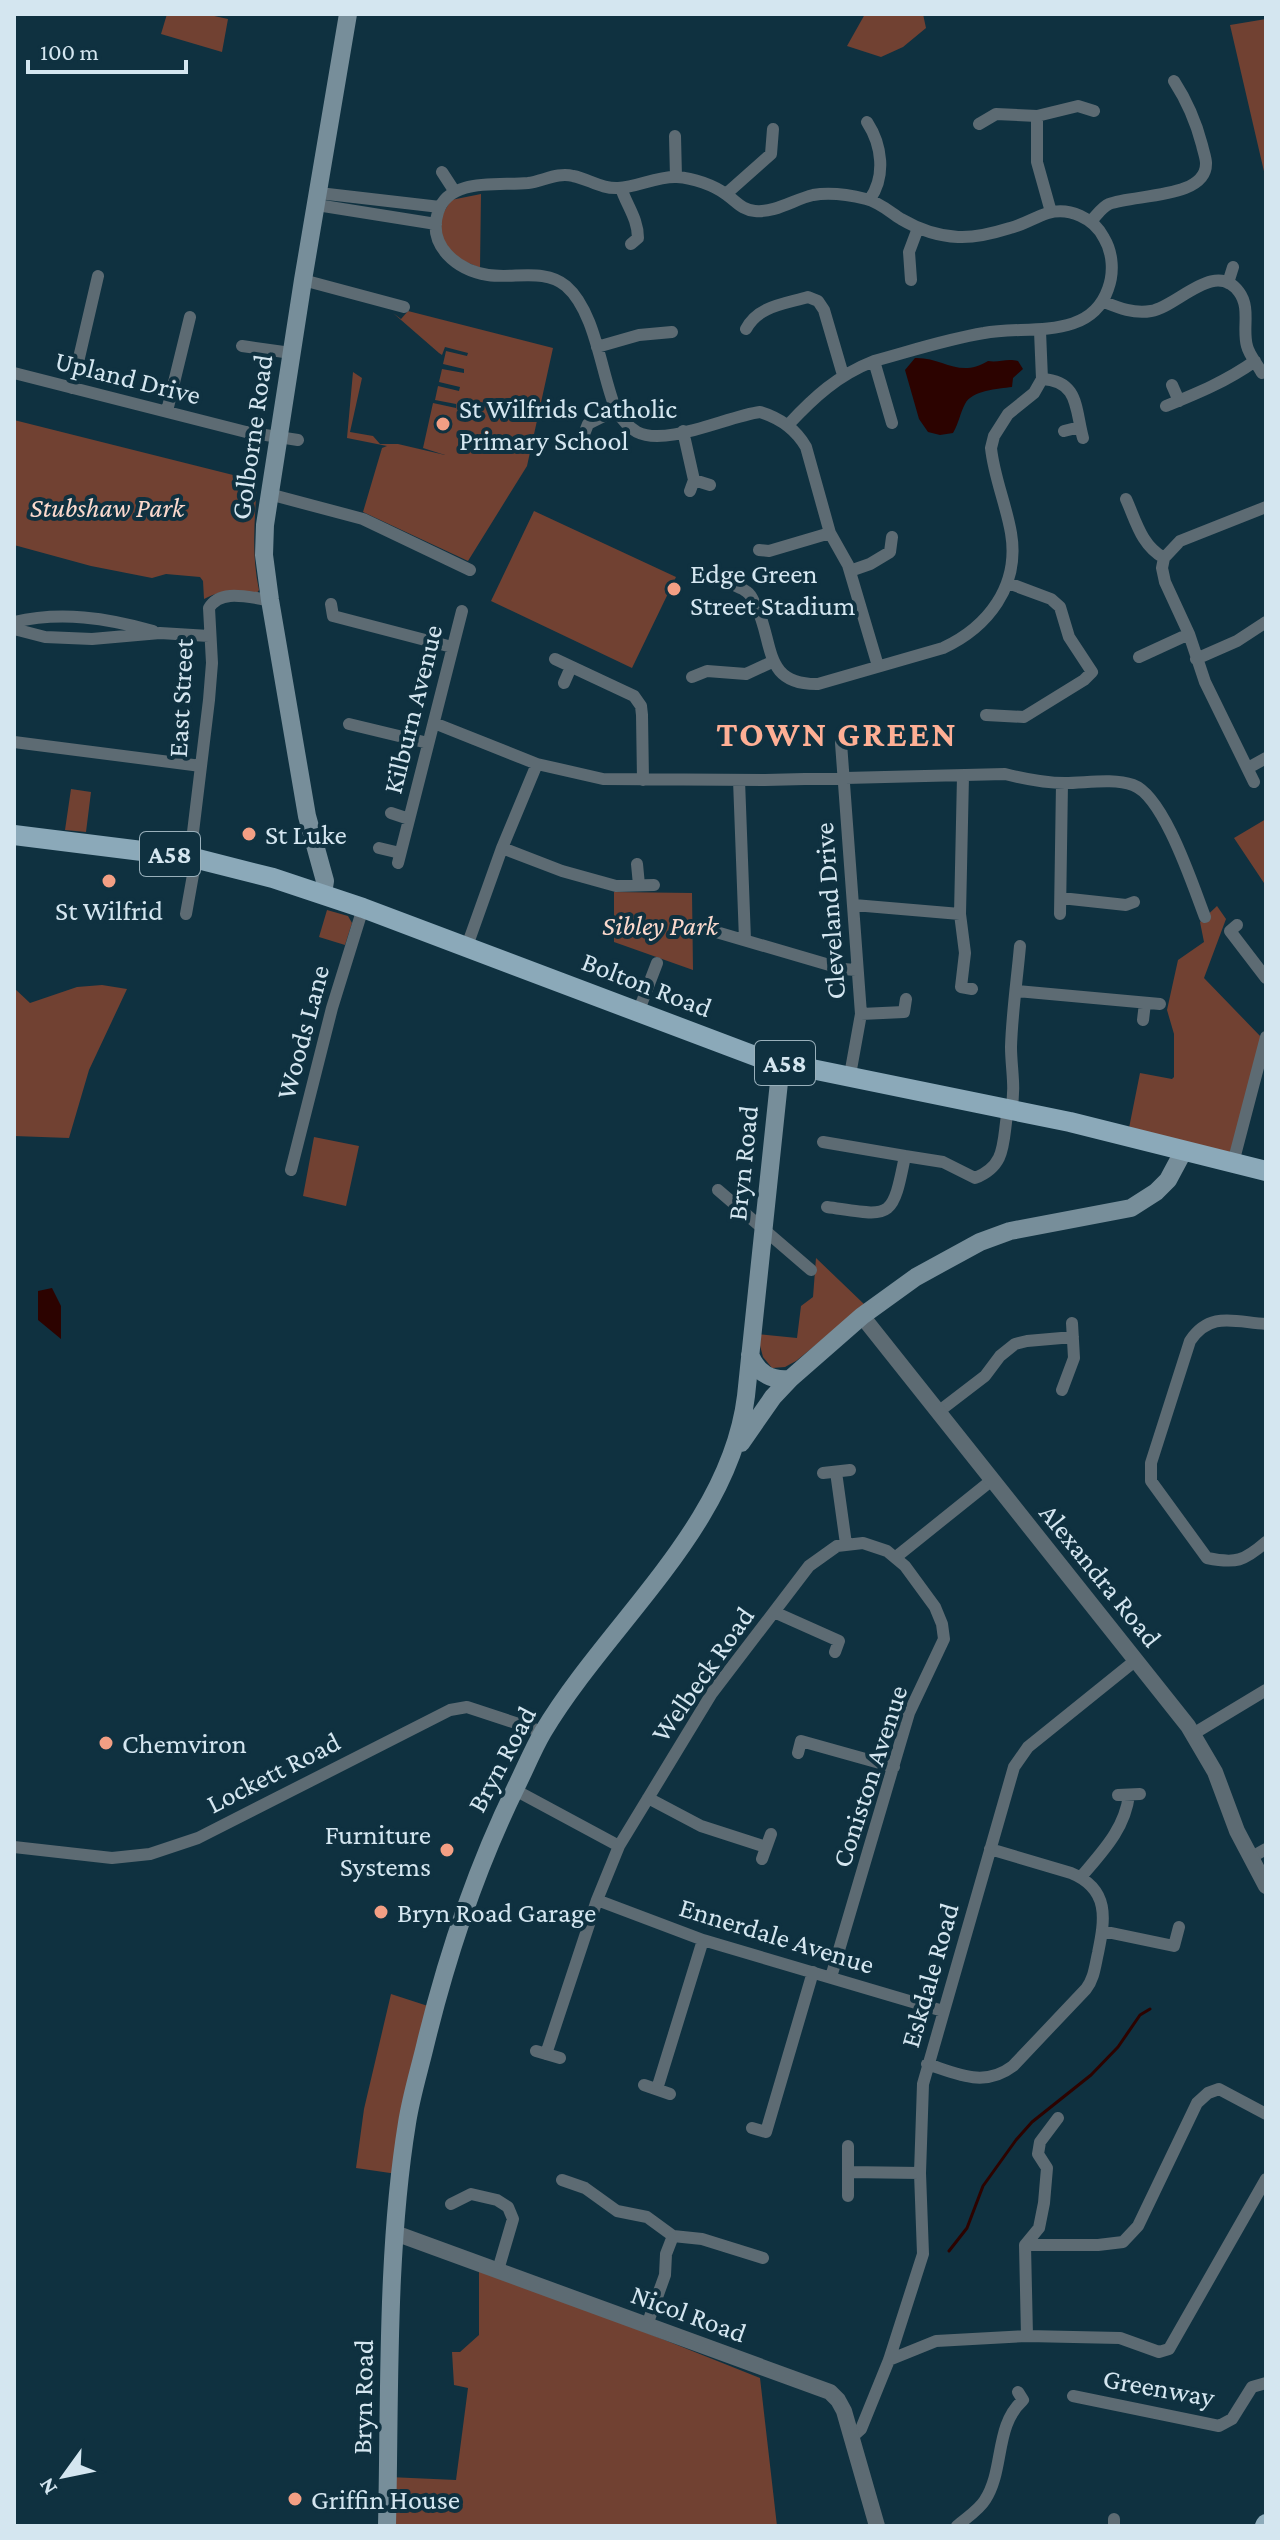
<svg xmlns="http://www.w3.org/2000/svg" width="1280" height="2540" font-family="'Crimson Pro',serif">
<style>
.green{fill:#714132}
.water{fill:#2c0300}
.lines{fill:none;stroke-linecap:round;stroke-linejoin:round}
.stream{stroke:#2c0300;stroke-width:3}
.minor{stroke:#5d6b73;stroke-width:12}
.tertiary{stroke:#5d6b73;stroke-width:16}
.secondary{stroke:#778e9a;stroke-width:18}
.primary{stroke:#8ba9b9;stroke-width:20}
.poi-dot{fill:#f39f84;stroke:#0f3140;stroke-width:3}
.labels{text-anchor:middle;stroke-width:8;stroke-linejoin:round;paint-order:stroke}
.shield{fill:#0f3140;stroke:#99b0bb;stroke-width:2}
.shield-label{font-size:26px;font-weight:bold;fill:#d4e6f0}
.street-label{font-size:28px;fill:#d4e6f0;stroke:#0f3140}
.poi-label{font-size:28px;fill:#d4e6f0;stroke:#0f3140;text-anchor:start}
.park-label{font-size:28px;font-style:italic;fill:#fbd9cd;stroke:#0f3140}
.district-label{font-size:36px;font-weight:bold;letter-spacing:2px;fill:#feaf95;stroke:#0f3140}
</style>
<rect width="100%" height="100%" fill="#0f3140"/>
<!-- green -->
<path class="green" d="M 167,14 L 205,14 L 228,19 L 222,52 L 161,34 Z
M 865,14 L 923,14 L 926,28 L 903,47 L 881,57 L 847,46 Z
M 1266,19 L 1266,180 L 1230,25 Z
M 481,194 L 480,268 L 453,256 L 440,233 L 441,217 L 451,200 Z
M 408,311 L 553,348 L 527,466 L 468,561 L 363,512 L 382,448 L 387,446 L 347,438 L 353,372 L 362,378 L 350,432 L 373,436 L 380,444 L 398,444 L 445,455 L 423,448 L 433,403 L 456,408 L 456,404 L 435,400 L 438,386 L 459,391 L 460,387 L 439,382 L 442,369 L 464,373 L 464,369 L 443,364 L 446,351 L 467,356 L 468,353 L 445,347 L 442,355 L 439,353 L 393,313 L 401,319 Z
M 14,420 L 257,481 C 255,518 251,553 259,590 L 257,593 C 235,593 226,588 204,599 L 203,581 L 200,577 L 166,574 L 152,578 L 91,566 L 14,545 Z
M 534,511 L 676,577 L 632,668 L 491,601 Z
M 71,789 L 91,792 L 86,832 L 65,830 Z
M 1266,819 L 1266,886 L 1234,838 Z
M 614,892 L 692,893 L 693,970 L 614,942 Z
M 1217,906 L 1226,919 L 1204,978 L 1262,1038 L 1233,1163 L 1129,1128 L 1140,1073 L 1172,1079 L 1174,1077 L 1174,1034 L 1167,1010 L 1178,960 L 1204,942 L 1200,922 Z
M 327,910 L 348,916 L 352,923 L 345,945 L 319,937 Z
M 102,985 L 127,989 L 89,1070 L 69,1138 L 14,1136 L 14,988 L 30,1003 L 77,987 Z
M 314,1137 L 359,1146 L 346,1206 L 303,1196 Z
M 816,1258 L 865,1305 L 796,1361 L 785,1367 L 772,1368 L 763,1357 L 757,1334 L 797,1338 L 801,1306 L 813,1297 Z
M 391,1994 L 431,2007 L 397,2174 L 356,2168 L 364,2109 Z
M 479,2266 L 760,2378 L 777,2526 L 396,2526 L 389,2477 L 456,2480 L 468,2388 L 454,2385 L 452,2352 L 460,2352 L 479,2335 Z"/>
<!-- water -->
<path class="water" d="M 915,358 C 943,357 959,379 988,361 C 999,363 1006,358 1018,361 L 1023,369 L 1013,378 L 1012,387 C 998,389 972,390 965,404 C 960,413 959,423 953,433 L 940,435 L 928,432 L 919,419 L 905,370 Z
M 52,1288 L 61,1306 L 61,1339 L 38,1320 L 38,1291 Z"/>
<g class="lines">
<!-- stream -->
<path class="stream" d="M 949,2251 L 967,2228 L 983,2186 L 1016,2140 L 1032,2122 L 1091,2075 L 1118,2047 L 1140,2015 L 1150,2009"/>
<!-- minor -->
<path class="minor" d="M 1037,116 L 1037,162 L 1051,212
M 867,122 C 882,145 886,176 870,199
M 979,124 L 996,114 L 1037,116 L 1078,106 L 1094,111
M 675,136 L 676,177
M 442,172 L 455,192
M 621,188 C 627,206 638,219 638,238 L 631,244
M 319,193 L 440,207
M 726,194 L 771,154 L 773,129
M 317,205 L 436,224
M 1091,221 C 1097,215 1102,207 1109,204 C 1134,194 1207,199 1206,163 C 1206,158 1203,150 1202,145 C 1196,122 1187,101 1174,81
M 303,280 L 404,307
M 911,280 L 909,252 L 918,228
M 1228,283 L 1233,267
M 1104,302 C 1119,308 1134,314 1151,311 C 1177,307 1215,259 1239,292 C 1251,308 1242,329 1247,346 C 1249,355 1258,365 1262,373
M 746,329 C 758,306 784,304 808,297 L 818,301 L 824,310 L 843,375
M 242,346 L 291,353
M 597,347 L 639,335 L 672,332
M 874,361 L 892,423
M 14,373 L 246,432 L 298,440
M 1042,379 C 1079,381 1075,408 1083,438
M 1172,385 L 1179,401
M 72,388 L 98,276
M 1166,406 C 1198,393 1227,381 1255,361
M 167,411 L 190,317
M 788,425 C 814,397 838,375 874,361 C 911,351 947,339 984,333 C 1027,325 1090,341 1108,289 C 1114,273 1113,253 1104,238 C 1094,218 1069,207 1048,213 C 1035,217 1023,225 1010,228 C 994,233 975,238 958,237 C 937,236 918,229 901,219 C 890,212 879,202 866,199 C 850,195 830,192 813,195 C 795,199 775,213 755,211 C 742,210 737,202 727,195 C 714,185 693,178 677,177 C 657,176 638,187 618,188 C 601,189 589,179 573,176 C 558,172 543,181 528,183 C 499,186 449,177 438,212 C 427,246 457,270 488,275 C 514,279 545,268 566,286 C 596,312 601,374 616,410 C 621,418 628,427 637,432 C 666,447 728,416 760,412 C 780,418 795,428 806,447 L 830,533 L 848,565 L 878,666
M 683,431 L 694,480 L 690,491
M 1064,431 L 1080,427
M 579,447 L 588,424 L 616,410
M 694,480 L 710,485
M 269,494 L 363,519 L 470,570
M 1126,499 C 1136,521 1141,545 1164,558
M 759,550 L 769,551 L 830,533
M 850,571 L 870,564 L 890,552 L 892,537
M 730,583 C 735,586 743,588 747,592 C 752,595 754,603 757,608 C 774,644 763,685 818,684 L 943,648 C 988,627 1020,586 1011,533 C 1006,504 994,477 991,448 L 994,436 L 1008,414 L 1034,393 L 1042,379 L 1040,331
M 331,604 L 333,616 L 452,647
M 14,622 C 61,611 107,618 153,631
M 14,629 L 45,637 L 92,639 L 160,633 L 209,636
M 1139,657 L 1189,634
M 555,659 L 634,696 L 641,706 L 642,715 L 643,780
M 1196,659 L 1237,641 L 1266,622
M 692,677 L 707,671 L 746,674 L 772,662
M 564,683 L 571,667
M 986,715 L 1024,717 L 1084,680 L 1092,672 L 1069,637 L 1060,607 L 1051,599 L 1008,583
M 434,723 L 537,764 L 603,779 L 765,780 L 1005,774 C 1025,779 1044,783 1065,783 C 1086,783 1113,778 1133,785 C 1164,796 1193,886 1205,917
M 349,724 L 428,743
M 14,742 L 201,766
M 841,743 L 861,1014 L 850,1075
M 1248,768 L 1266,758
M 963,776 L 960,914 L 965,953 L 961,987 L 972,989
M 739,780 L 745,940
M 1254,782 L 1205,682 L 1189,634 L 1165,582 L 1162,568 L 1164,558 L 1180,541 L 1266,507
M 391,813 L 409,819
M 379,848 L 400,853
M 502,848 L 562,871 L 616,886 L 654,885
M 190,857 L 209,700 L 212,663 L 209,608 C 221,588 250,598 270,600
M 398,863 L 462,611
M 637,864 L 639,885
M 1061,898 L 1126,905 L 1134,902
M 854,905 L 960,914
M 186,914 L 196,858
M 1060,914 L 1062,783
M 1237,925 L 1230,931 L 1266,978
M 706,929 L 843,969 L 856,970
M 467,946 L 502,848 L 537,764
M 1017,991 L 1160,1004
M 639,1010 L 657,963
M 861,1014 L 904,1012 L 906,999
M 1143,1020 L 1145,1003
M 1011,1110 C 1016,1088 1011,1068 1011,1047 C 1012,1013 1017,980 1020,946
M 823,1142 L 905,1156
M 1233,1163 L 1266,1037
M 291,1170 L 332,1008 L 363,908
M 718,1190 L 811,1270
M 827,1207 C 891,1216 892,1222 905,1156 L 943,1162 L 975,1178 C 1008,1165 1002,1141 1008,1109
M 1266,1324 C 1234,1322 1210,1311 1190,1341 L 1151,1463 L 1151,1481 L 1207,1558 C 1236,1564 1244,1561 1266,1542
M 1062,1390 L 1074,1358 L 1072,1323
M 938,1412 L 985,1376 L 1000,1356 L 1015,1344 L 1027,1341 L 1073,1337
M 836,1472 L 846,1544
M 823,1473 L 850,1470
M 896,1557 L 992,1480
M 774,1612 L 839,1641 L 835,1652
M 1193,1734 L 1266,1690
M 798,1753 L 801,1741 L 894,1767
M 515,1790 L 619,1846
M 1118,1795 L 1140,1794
M 648,1798 L 701,1826 L 766,1847
M 14,1847 L 112,1858 L 150,1854 L 198,1838 L 450,1710 L 467,1707 L 543,1732
M 1250,1858 L 1266,1849
M 762,1859 L 771,1834
M 1081,1877 C 1102,1852 1125,1829 1129,1795
M 597,1900 L 703,1940 L 943,2011
M 1102,1931 L 1174,1946 L 1179,1927
M 536,2051 L 560,2058
M 546,2054 L 597,1900 L 619,1846 L 712,1693 L 809,1566 L 837,1546 L 863,1543 L 887,1551 L 905,1566 L 935,1607 L 942,1624 L 944,1639 L 909,1713 L 831,1977
M 927,2064 C 958,2074 984,2088 1013,2066 L 1086,1989 C 1094,1979 1095,1966 1098,1953 C 1105,1919 1110,1889 1071,1873 L 990,1849
M 644,2085 L 670,2094
M 657,2089 L 703,1940
M 752,2128 L 766,2132 L 813,1972
M 848,2146 L 848,2196
M 848,2172 L 920,2173
M 562,2180 L 585,2188 L 617,2211 L 647,2217 L 673,2236 L 702,2239 L 763,2258
M 451,2204 L 471,2194 L 497,2200 L 508,2207 L 513,2219 L 498,2270
M 1025,2245 L 1039,2228 L 1044,2203 L 1047,2168 L 1038,2154 L 1040,2142 L 1058,2118
M 647,2325 L 665,2275 L 666,2254 L 673,2236
M 1027,2336 L 1025,2245 L 1098,2245 L 1123,2242 L 1138,2226 L 1197,2103 L 1208,2093 L 1219,2089 L 1266,2114
M 889,2360 L 936,2341 L 1027,2336 L 1120,2338 L 1159,2352 L 1169,2349 L 1266,2179
M 1073,2396 L 1219,2426 L 1232,2419 L 1252,2387 L 1266,2383
M 851,2438 L 861,2429 L 889,2360 L 923,2254 L 920,2173 L 923,2084 L 1014,1767 L 1028,1747 L 1136,1660
M 957,2526 C 966,2518 979,2510 985,2500 C 1005,2469 994,2426 1023,2400 L 1018,2392
M 1114,2526 L 1114,2519"/>
<!-- tertiary -->
<path class="tertiary" d="M 862,1316 L 1188,1726 L 1215,1772 L 1237,1831 L 1266,1886
M 395,2233 L 830,2392 L 838,2400 L 844,2411 L 877,2526"/>
<!-- secondary -->
<path class="secondary" d="M 323,893 L 325,881 L 307,816 L 270,600 L 264,555 L 265,525 L 303,280 L 348,14
M 750,1355 C 758,1373 770,1381 790,1379
M 741,1443 L 773,1397 L 790,1379 L 862,1316 L 916,1277 L 980,1242 L 1010,1231 L 1131,1208 L 1156,1192 L 1168,1180 L 1183,1152
M 387,2526 C 390,2394 386,2253 407,2123 C 411,2097 419,2071 425,2046 C 447,1955 475,1871 516,1787 C 525,1769 533,1749 543,1732 C 608,1623 730,1527 746,1396 L 781,1063"/>
<!-- primary -->
<path class="primary" d="M 14,835 L 190,857 L 273,878 L 363,908 L 763,1059 L 1070,1122 L 1266,1171
M 1265,2526 L 1266,2524"/>
</g>
<!-- markers -->
<g class="poi-dot">
<circle cx="443" cy="424" r="8"/>
<circle cx="674" cy="589" r="8"/>
<circle cx="249" cy="834" r="8"/>
<circle cx="109" cy="881" r="8"/>
<circle cx="106" cy="1743" r="8"/>
<circle cx="447" cy="1850" r="8"/>
<circle cx="381" cy="1912" r="8"/>
<circle cx="295" cy="2499" r="8"/>
</g>
<g class="labels">
<!-- shield labels -->
<g class="shield">
<rect x="140" y="832" width="60" height="44" rx="6"/>
<rect x="755" y="1041" width="60" height="44" rx="6"/>
</g>
<g class="shield-label">
<text x="170" y="863">A58</text>
<text x="785" y="1072">A58</text>
</g>
<!-- street labels -->
<g class="street-label">
<text transform="translate(128 377) rotate(14)" y="10">Upland Drive</text>
<text transform="translate(251 437) rotate(-82)" y="10">Golborne Road</text>
<text transform="translate(180 698) rotate(-87)" y="10">East Street</text>
<text transform="translate(412 709) rotate(-76)" y="10">Kilburn Avenue</text>
<text transform="translate(829 911) rotate(-94)" y="10">Cleveland Drive</text>
<text transform="translate(647 984) rotate(21)" y="10">Bolton Road</text>
<text transform="translate(302 1032) rotate(-75)" y="10">Woods Lane</text>
<text transform="translate(742 1163) rotate(-84)" y="10">Bryn Road</text>
<text transform="translate(1101 1575) rotate(51)" y="10">Alexandra Road</text>
<text transform="translate(702 1674) rotate(-55)" y="10">Welbeck Road</text>
<text transform="translate(501 1759) rotate(-62)" y="10">Bryn Road</text>
<text transform="translate(273 1772) rotate(-27)" y="10">Lockett Road</text>
<text transform="translate(869 1776) rotate(-72)" y="10">Coniston Avenue</text>
<text transform="translate(777 1935) rotate(17)" y="10">Ennerdale Avenue</text>
<text transform="translate(929 1975) rotate(-74)" y="10">Eskdale Road</text>
<text transform="translate(689 2313) rotate(20)" y="10">Nicol Road</text>
<text transform="translate(1159 2387) rotate(10)" y="10">Greenway</text>
<text transform="translate(362 2397) rotate(-89)" y="10">Bryn Road</text>
</g>
<!-- poi labels -->
<g class="poi-label">
<text x="459" y="418">St Wilfrids Catholic<tspan x="459" dy="32">Primary School</tspan></text>
<text x="690" y="583">Edge Green<tspan x="690" dy="32">Street Stadium</tspan></text>
<text x="265" y="844">St Luke</text>
<text x="109" y="920" text-anchor="middle">St Wilfrid</text>
<text x="122" y="1753">Chemviron</text>
<text x="431" y="1844" text-anchor="end">Furniture<tspan x="431" dy="32">Systems</tspan></text>
<text x="397" y="1922">Bryn Road Garage</text>
<text x="311" y="2509">Griffin House</text>
</g>
<!-- park labels -->
<g class="park-label">
<text x="107" y="517">Stubshaw Park</text>
<text x="660" y="935">Sibley Park</text>
</g>
<!-- district labels -->
<g class="district-label">
<text x="837" y="746">TOWN GREEN</text>
</g>
</g>
<!-- border -->
<rect width="1280" height="2540" fill="none" stroke="#d4e6f0" stroke-width="32"/>
<!-- north arrow -->
<g transform="translate(64 2476) rotate(237)" stroke="#0f3140" stroke-width="6" paint-order="stroke">
<path d="M0-6L14 30L0 20L-14 30Z" fill="#d4e6f0"/>
<text y="-12" font-size="22" font-weight="bold" text-anchor="middle" fill="#d4e6f0">N</text>
</g>
<!-- scale -->
<path d="M28 60v12h158v-12" fill="none" stroke="#d4e6f0" stroke-width="4"/>
<text x="40" y="60" font-size="24" fill="#d4e6f0" stroke="#0f3140" stroke-width="6" paint-order="stroke">100 m</text>
</svg>
